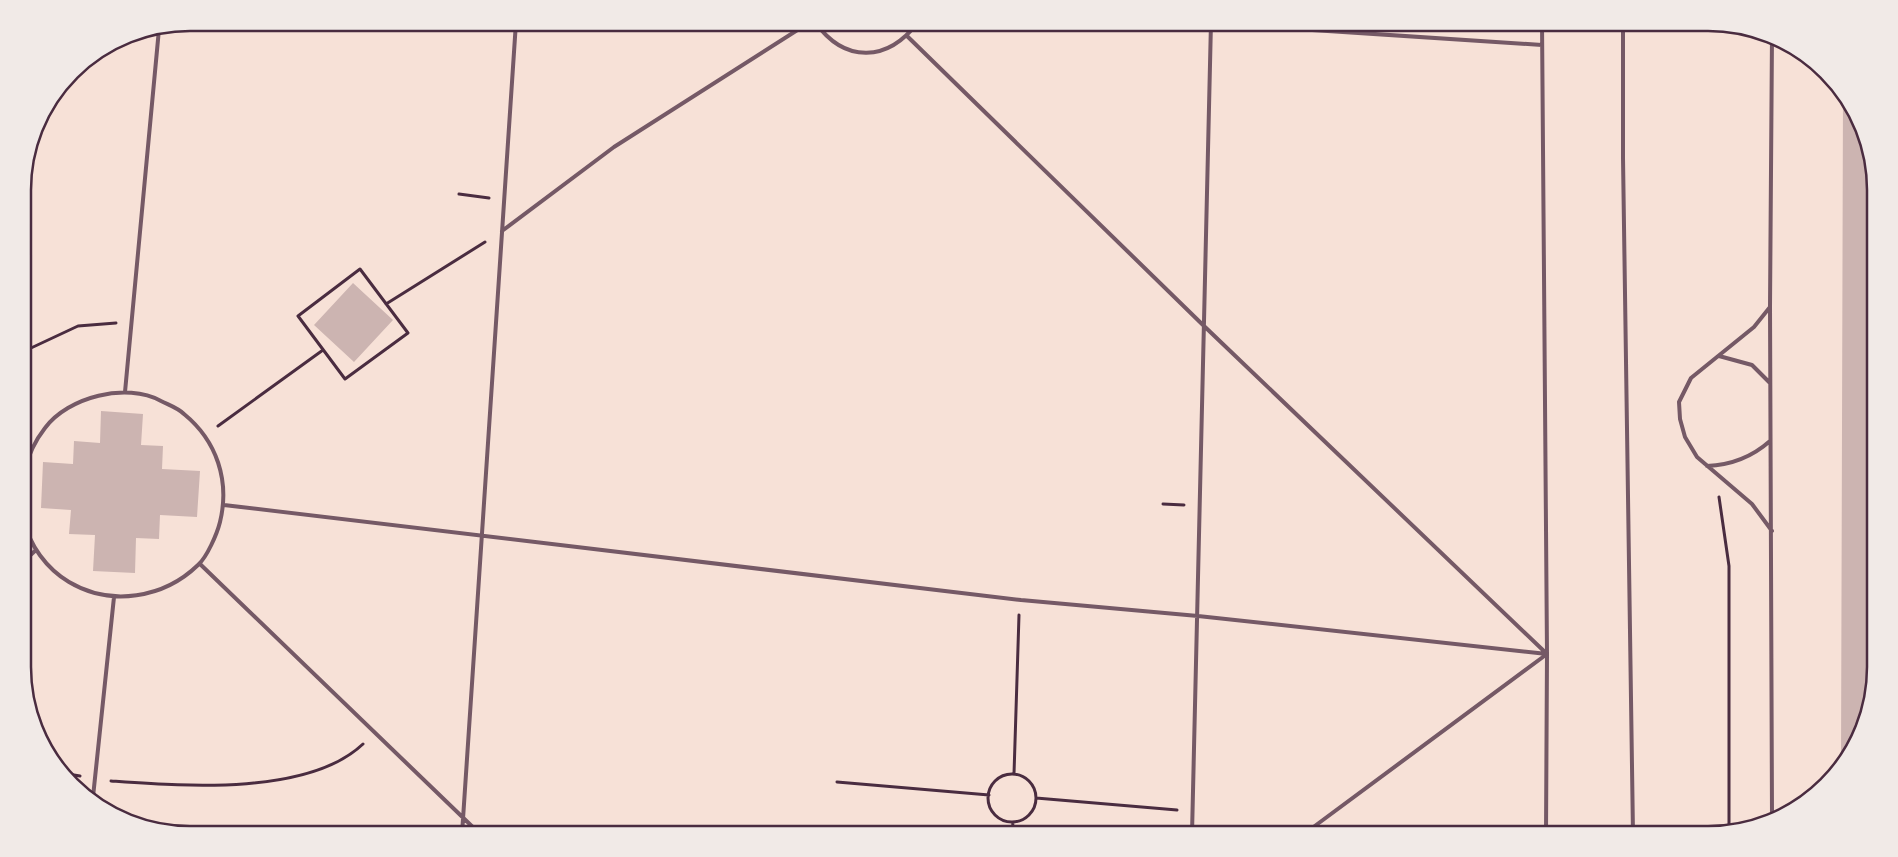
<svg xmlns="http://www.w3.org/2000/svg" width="1898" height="857" font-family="'IBM Plex Sans',sans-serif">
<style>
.building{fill:#ccb4b1}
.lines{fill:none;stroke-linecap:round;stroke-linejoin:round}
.path{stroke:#4a2c40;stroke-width:3}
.service{stroke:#755966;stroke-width:4}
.rim{fill:none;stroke:#4a2c40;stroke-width:2.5}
</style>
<rect width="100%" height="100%" fill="#f7e1d7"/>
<!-- building -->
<path class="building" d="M 1843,92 L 1874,169 L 1875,667 L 1863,731 L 1841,766 Z
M 353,283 L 393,320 L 354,362 L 314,325 Z
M 101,411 L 143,414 L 141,445 L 163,446 L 162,469 L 200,471 L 197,517 L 160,515 L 159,539 L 136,538 L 135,573 L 93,571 L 95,535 L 69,534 L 71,510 L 41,508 L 43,462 L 73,464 L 74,441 L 100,443 Z"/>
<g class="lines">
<!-- path -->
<path class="path" d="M 459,194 L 489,198
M 360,269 L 408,333 L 345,379 L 298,316 Z
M 386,304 L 485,242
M 23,355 L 31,348 L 78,326 L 116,323
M 218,426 L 323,350
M 1719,497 L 1729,566 L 1729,831
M 1163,504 L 1184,505
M 62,773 L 80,776
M 1014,774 L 1019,615
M988 798a24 24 0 1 1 48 0a24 24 0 1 1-48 0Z
M 111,781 C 183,786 308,796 363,744
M 837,782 L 989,795
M 1036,798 L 1177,810
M 1012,834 L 1013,822"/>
<!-- service -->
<path class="service" d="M 815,22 C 845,64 888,62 918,22
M 1192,22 L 1542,45
M 1542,22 L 1547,654 L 1546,834
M 1623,22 L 1623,158 L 1633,834
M 1772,35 L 1770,307 L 1772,816
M 907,36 L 1204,326 L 1547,654
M 502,231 L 614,147 L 810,22
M 1770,307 L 1754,327 L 1691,378 L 1679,402 L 1680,419 L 1685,437 L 1697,457 L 1752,504 L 1772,531
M 1719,356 L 1752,365 L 1770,383
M 125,392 L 159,29
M 1707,466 C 1732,465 1752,457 1770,441
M 24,472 C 28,456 34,442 45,428 C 68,397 126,382 161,401 C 169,405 178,408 184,414 C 217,441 230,481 220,522 C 217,534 207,557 198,565 C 164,598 111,607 69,582 C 47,569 29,545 24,520
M 224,505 L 1021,600 L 1198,616 L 1547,654
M 24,561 L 36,550
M 200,564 L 480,834
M 93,797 L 114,597
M 462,834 L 516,22
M 1192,834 L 1211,22
M 1304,834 L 1547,654"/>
</g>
<!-- crop -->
<path d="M0 0H1898V857H0ZM190 31H1708A159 159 0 0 1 1867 190V667A159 159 0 0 1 1708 826H190A159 159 0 0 1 31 667V190A159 159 0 0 1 190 31Z" fill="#f1eae7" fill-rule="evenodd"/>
<path class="rim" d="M190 31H1708A159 159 0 0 1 1867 190V667A159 159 0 0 1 1708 826H190A159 159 0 0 1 31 667V190A159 159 0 0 1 190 31Z"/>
</svg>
